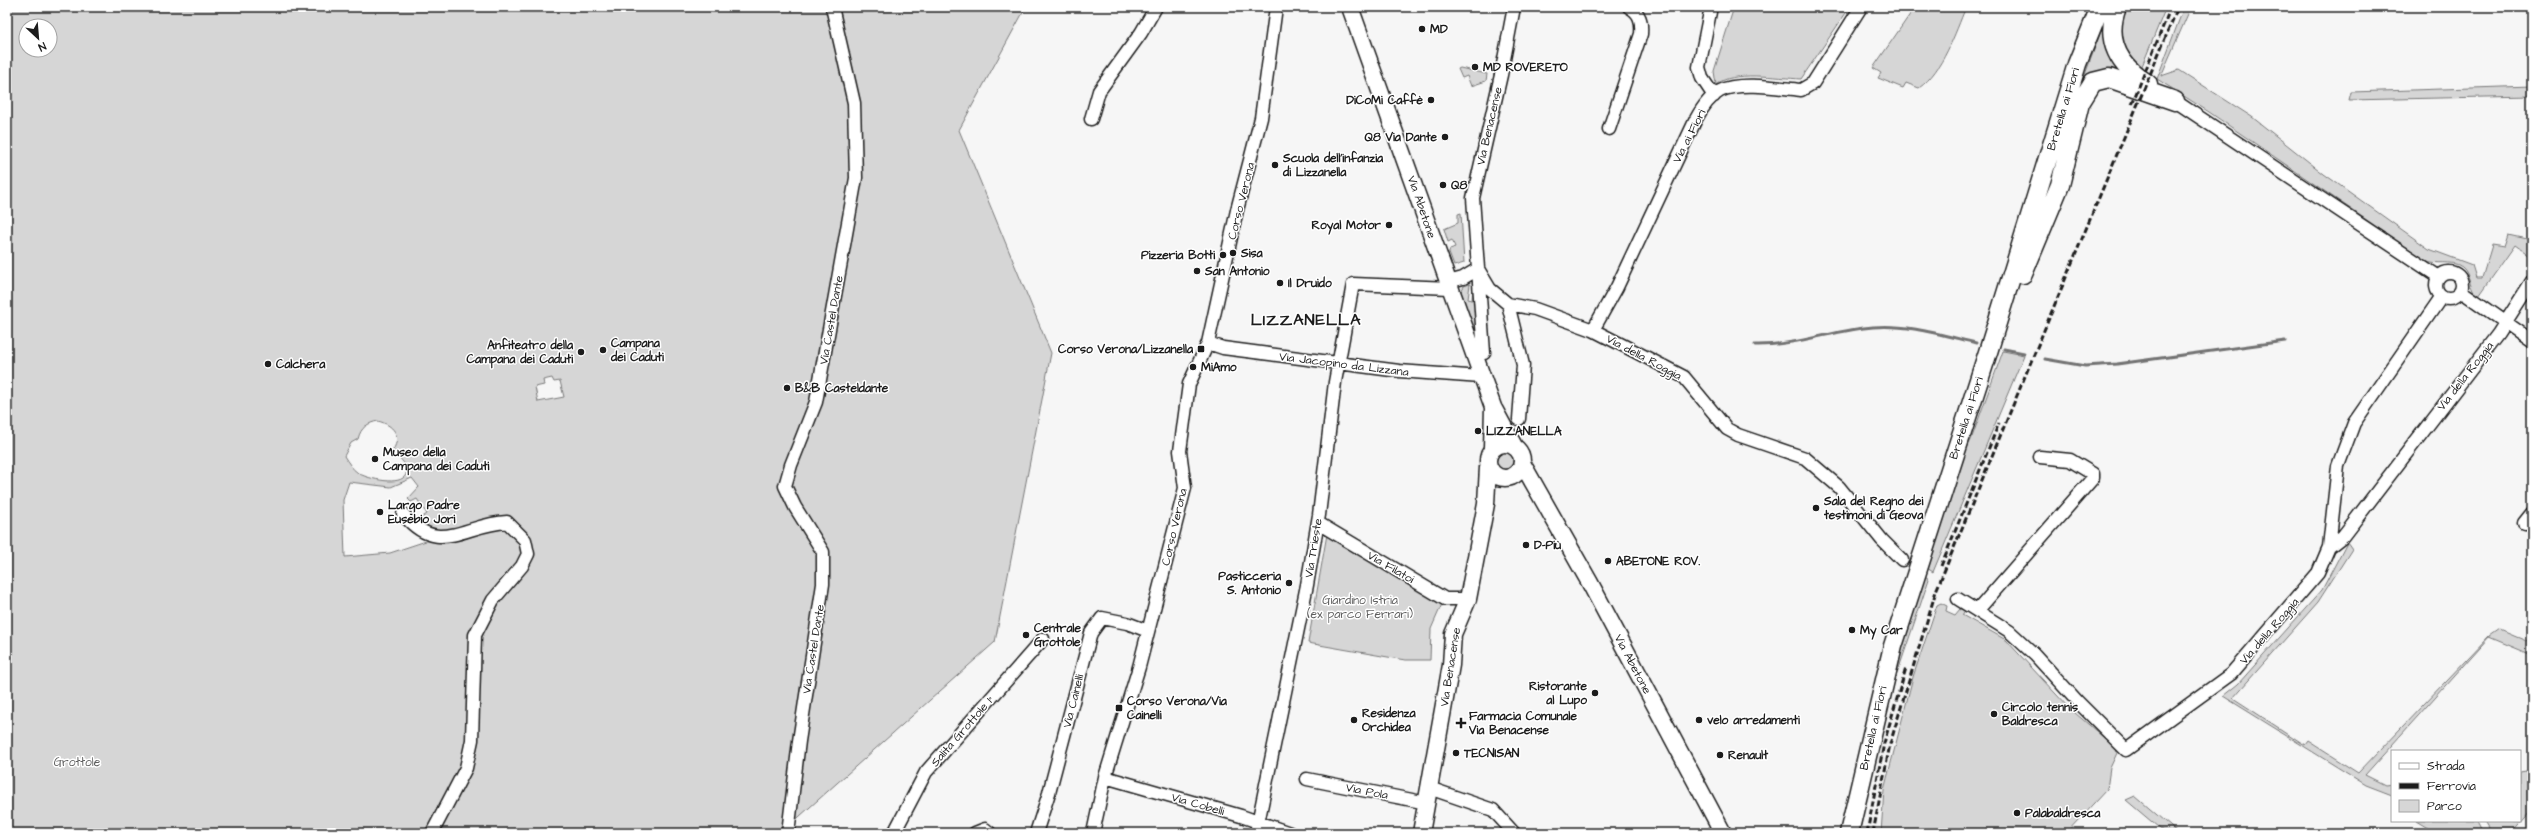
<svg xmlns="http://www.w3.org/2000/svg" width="2539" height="840" font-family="'Architects Daughter',sans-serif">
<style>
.green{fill:#d6d6d6;stroke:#797979;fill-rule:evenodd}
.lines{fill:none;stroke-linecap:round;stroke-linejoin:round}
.stream{stroke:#727272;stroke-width:3}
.minor-casing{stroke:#1c1c1c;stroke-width:15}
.secondary-casing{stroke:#1c1c1c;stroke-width:19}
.primary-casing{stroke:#1c1c1c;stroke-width:21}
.minor{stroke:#fff;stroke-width:12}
.secondary{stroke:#fff;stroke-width:16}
.primary{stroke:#fff;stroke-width:18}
.rail{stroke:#1c1c1c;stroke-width:3;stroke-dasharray:6 3;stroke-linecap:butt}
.poi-dot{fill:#1c1c1c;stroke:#fff;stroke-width:1.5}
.labels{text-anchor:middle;stroke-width:3;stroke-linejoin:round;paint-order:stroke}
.poi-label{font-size:12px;font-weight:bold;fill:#1c1c1c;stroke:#fff;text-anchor:start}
.street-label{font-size:12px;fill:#1c1c1c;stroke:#fff}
.park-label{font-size:12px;fill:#5d5d5d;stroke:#fff}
.district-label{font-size:16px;font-weight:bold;letter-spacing:1px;fill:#1c1c1c;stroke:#fff}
</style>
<rect width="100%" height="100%" fill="#f6f6f6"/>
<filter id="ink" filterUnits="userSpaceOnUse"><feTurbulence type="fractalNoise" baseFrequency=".025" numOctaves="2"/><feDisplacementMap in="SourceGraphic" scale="8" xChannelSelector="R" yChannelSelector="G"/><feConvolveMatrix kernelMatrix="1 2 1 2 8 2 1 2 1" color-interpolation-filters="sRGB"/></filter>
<g filter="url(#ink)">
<!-- green -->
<path class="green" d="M 7,7 L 1026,7 L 959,130 L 1051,353 L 995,642 L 781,833 L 7,833 ZM 26,26 L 50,26 L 50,50 L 26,50 ZM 552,378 L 554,382 L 560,381 L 564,397 L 538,402 L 535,387 L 544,385 L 543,380 ZM 378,421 C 393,425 402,435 393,450 C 397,457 404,461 406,467 C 412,490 367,479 358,473 C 352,469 348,462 344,456 L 351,443 L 358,439 C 361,427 368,423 378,421 ZM 412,478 L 419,487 L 408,499 L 411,502 L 417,499 L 427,514 L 421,518 L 438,537 L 390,553 L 345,557 L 343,500 L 349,482 L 391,487 Z
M 1734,7 L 1850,7 L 1801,79 C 1779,78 1731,70 1716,85 L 1714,71 Z
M 1915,7 L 1939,7 L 1944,11 L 1947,7 L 1966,7 C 1955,33 1943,71 1919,88 L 1906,83 L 1903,88 L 1878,78 L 1881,73 L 1873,68 Z
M 2110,7 L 2126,78 L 2080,88 Z
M 2123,7 L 2166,7 L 2140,71 L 2125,57 L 2118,20 Z
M 2184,7 L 2191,7 L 2161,76 L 2179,70 L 2252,117 L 2324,174 L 2429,249 L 2472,265 L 2476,278 L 2482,278 L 2492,245 L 2505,247 L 2509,235 L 2532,240 L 2532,257 L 2515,245 L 2479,296 C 2469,291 2471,274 2462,267 C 2451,259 2437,266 2425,260 L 2209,112 L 2157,79 Z
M 1460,68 L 1487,74 L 1486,81 L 1471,86 L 1467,76 L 1462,78 L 1458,69 Z
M 2532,86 L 2532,96 L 2349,100 L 2351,92 Z
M 1461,213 L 1464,263 L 1454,266 L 1449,253 L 1450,249 L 1455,247 L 1452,240 L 1448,242 L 1444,229 L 1458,223 L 1458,214 Z
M 1470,284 L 1468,299 L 1472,300 L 1473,286 L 1477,291 L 1480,331 L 1475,342 L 1460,293 L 1464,286 Z
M 2003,351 L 2024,355 L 1933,572 L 1927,568 L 1963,456 L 1971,440 Z
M1495 460a9 9 0 1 1 18 0a9 9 0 1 1-18 0Z
M 1327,534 L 1442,604 L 1431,629 L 1430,660 L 1405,660 L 1308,643 Z
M 2347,542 L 2352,549 L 2318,602 L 2233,698 L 2305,745 L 2308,741 L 2358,773 L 2489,636 L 2499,629 L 2532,643 L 2532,655 L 2489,637 L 2365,775 L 2385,785 L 2392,784 L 2392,795 L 2366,785 L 2223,696 L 2238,684 L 2322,590 Z
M 1925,576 L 1929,579 L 1889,698 L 1898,661 Z
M 1941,603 L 1947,606 L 1946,611 L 1955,615 L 1960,609 L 1966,609 L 1962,615 L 2006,640 L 2068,707 L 2116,748 L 2117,753 L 2110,768 L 2107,789 L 2066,833 L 1881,833 L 1884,790 L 1913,677 L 1937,605 Z
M 2532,771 L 2532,809 L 2511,833 L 2492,833 L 2485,821 L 2520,821 L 2520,773 Z
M 2135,796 L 2178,833 L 2165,833 L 2126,800 Z
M 2416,821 L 2478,821 L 2484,833 L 2436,833 Z"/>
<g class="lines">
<!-- stream -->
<path class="stream" d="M 1755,345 C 1796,346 1834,330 1873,327 C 1908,324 1942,335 1976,343
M 2004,349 L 2024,353
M 2045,359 L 2085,366 L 2117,364 L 2285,341"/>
<defs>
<path id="minor" d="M 1710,12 L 1699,67 L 1702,78 L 1714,96
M 2175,101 L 2439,277
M 1091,119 L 1099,91 L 1141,33 L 1156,7
M 1609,129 L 1641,34 C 1642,21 1640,13 1629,7
M 1478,269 L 1490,289 L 1508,304 L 1535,309 L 1593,330 L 1634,351 L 1684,377 L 1727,429 L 1738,435 L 1805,458 L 1839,487 L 1882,540 L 1902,560
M2436 285a13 13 0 1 1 26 0a13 13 0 1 1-26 0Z
M 1448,282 L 1463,278 L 1478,269
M 2461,291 L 2532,341
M 1508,304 L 1523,365 L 1519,419
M 1593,330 L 1617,287 L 1696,119 C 1702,108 1709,97 1720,91 C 1738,81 1781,88 1801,90 L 1813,83 L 1861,7
M 1208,343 L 1223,348 L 1399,371 L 1481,377
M 1484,353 L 1473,198 L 1501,75 L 1514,7
M 403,514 C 438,557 464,524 507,522 L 525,540 L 528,554 L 522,566 L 493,600 L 475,635 L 472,740 L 466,768 L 432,833
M 1318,523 L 1445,599 L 1468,599
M 2524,523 L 2532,513
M 2329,547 L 2343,536 L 2498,334 L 2532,281
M 1958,599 L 2009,631 L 2035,655 L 2078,702 L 2126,750 L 2231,674 L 2318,573 L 2329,547 L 2338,466 L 2354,423 L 2442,296
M 1977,611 L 2093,478 L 2093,474 L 2070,460 L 2040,457
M 1105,777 L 1241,816 L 1290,833
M 1307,779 L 1427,803
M 1429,788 L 1493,810 L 1514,833
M 788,833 L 799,741 L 823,584 L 823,552 L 795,507 L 785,486 L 791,465 L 816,402 L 856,178 L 854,103 L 832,7
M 894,833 L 926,772 L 1043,639
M 975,833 L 985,829 L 990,833
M 1036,833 L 1049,793 L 1091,633 L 1102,618 L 1127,623 L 1148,631
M 1093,833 L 1105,777 L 1139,667 L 1185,488 L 1180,451 L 1189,384 L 1208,343 L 1237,210 L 1261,118 L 1276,7
M 1256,833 L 1307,585 L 1319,515 L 1335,382 L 1353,284 L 1450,288"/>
<path id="secondary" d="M 1350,7 L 1493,407 L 1514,446
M1488 461a17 17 0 1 1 34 0a17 17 0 1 1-34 0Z
M 1492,449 L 1493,407
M 1522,463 L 1590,583 L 1723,833
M 1421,833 L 1451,665 L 1453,634 L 1468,599 L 1486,504 L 1488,467"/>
<path id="primary" d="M 2117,7 C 2104,41 2119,66 2148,84
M 2023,274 L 2060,185 L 2080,103 L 2093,82 L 2109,78 L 2175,101
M 1849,833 L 1893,646 L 1988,352 L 2077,64 L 2100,7"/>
</defs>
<!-- minor casing -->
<use href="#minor" class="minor-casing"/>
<!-- secondary casing -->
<use href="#secondary" class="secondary-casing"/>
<!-- primary casing -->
<use href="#primary" class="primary-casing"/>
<!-- minor -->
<use href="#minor" class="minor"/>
<!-- secondary -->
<use href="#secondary" class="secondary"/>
<!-- primary -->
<use href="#primary" class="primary"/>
<!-- rail -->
<path class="rail" d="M 2132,104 L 2170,9
M 1941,566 L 1999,423
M 1867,833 L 1884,743 L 1906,668
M 1873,833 L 1890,744 L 1936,591 L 2178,7"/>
</g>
</g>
<!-- markers -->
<g class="poi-dot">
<circle cx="1422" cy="29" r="4"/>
<circle cx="1475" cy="67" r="4"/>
<circle cx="1431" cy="100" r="4"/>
<circle cx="1445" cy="137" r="4"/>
<circle cx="1275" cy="165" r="4"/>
<circle cx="1443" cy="185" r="4"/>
<circle cx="1389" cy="225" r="4"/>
<circle cx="1233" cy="253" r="4"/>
<circle cx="1223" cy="255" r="4"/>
<circle cx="1197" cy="271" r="4"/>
<circle cx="1280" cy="283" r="4"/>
<rect x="1197" y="345" width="8" height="8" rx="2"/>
<circle cx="603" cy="350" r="4"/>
<circle cx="581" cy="352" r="4"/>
<circle cx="268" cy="364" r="4"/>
<circle cx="1193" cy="367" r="4"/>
<circle cx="787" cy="388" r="4"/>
<circle cx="1478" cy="431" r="4"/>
<circle cx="375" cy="459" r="4"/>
<circle cx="1816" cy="508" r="4"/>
<circle cx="380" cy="512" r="4"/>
<circle cx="1526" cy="545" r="4"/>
<circle cx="1608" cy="561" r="4"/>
<circle cx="1289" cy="583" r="4"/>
<circle cx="1852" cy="630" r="4"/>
<circle cx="1026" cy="635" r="4"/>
<circle cx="1595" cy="693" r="4"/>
<rect x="1115" y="704" width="8" height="8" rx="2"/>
<circle cx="1994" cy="714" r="4"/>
<circle cx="1354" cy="720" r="4"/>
<circle cx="1699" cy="720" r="4"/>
<path d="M1459 717h4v4h4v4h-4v4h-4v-4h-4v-4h4z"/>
<circle cx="1456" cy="753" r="4"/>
<circle cx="1720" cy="755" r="4"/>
<circle cx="2017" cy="813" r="4"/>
</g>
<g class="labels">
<!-- poi labels -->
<g class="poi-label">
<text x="1430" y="33">MD</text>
<text x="1483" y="71">MD ROVERETO</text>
<text x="1423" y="104" text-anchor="end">DiCoMi Caffè</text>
<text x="1437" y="141" text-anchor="end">Q8 Via Dante</text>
<text x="1283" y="162">Scuola dell'infanzia<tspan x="1283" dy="14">di Lizzanella</tspan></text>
<text x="1451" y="189">Q8</text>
<text x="1381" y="229" text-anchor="end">Royal Motor</text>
<text x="1241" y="257">Sisa</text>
<text x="1215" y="259" text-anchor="end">Pizzeria Botti</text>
<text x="1205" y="275">San Antonio</text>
<text x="1288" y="287">Il Druido</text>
<text x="611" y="347">Campana<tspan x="611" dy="14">dei Caduti</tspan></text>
<text x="573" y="349" text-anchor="end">Anfiteatro della<tspan x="573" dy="14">Campana dei Caduti</tspan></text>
<text x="1193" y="353" text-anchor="end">Corso Verona/Lizzanella</text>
<text x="276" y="368">Calchera</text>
<text x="1201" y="371">MiAmo</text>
<text x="795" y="392">B&amp;B Casteldante</text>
<text x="1486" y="435">LIZZANELLA</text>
<text x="383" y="456">Museo della<tspan x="383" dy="14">Campana dei Caduti</tspan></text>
<text x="1824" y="505">Sala del Regno dei<tspan x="1824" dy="14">testimoni di Geova</tspan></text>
<text x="388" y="509">Largo Padre<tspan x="388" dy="14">Eusebio Jori</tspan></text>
<text x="1534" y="549">D-Più</text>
<text x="1616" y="565">ABETONE ROV.</text>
<text x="1281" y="580" text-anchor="end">Pasticceria<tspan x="1281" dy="14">S. Antonio</tspan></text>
<text x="1034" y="632">Centrale<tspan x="1034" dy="14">Grottole</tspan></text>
<text x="1860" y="634">My Car</text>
<text x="1587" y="690" text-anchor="end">Ristorante<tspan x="1587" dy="14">al Lupo</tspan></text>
<text x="1127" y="705">Corso Verona/Via<tspan x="1127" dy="14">Cainelli</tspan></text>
<text x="2002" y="711">Circolo tennis<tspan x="2002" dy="14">Baldresca</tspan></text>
<text x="1362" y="717">Residenza<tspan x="1362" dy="14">Orchidea</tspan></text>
<text x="1469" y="720">Farmacia Comunale<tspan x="1469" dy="14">Via Benacense</tspan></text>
<text x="1707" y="724">velo arredamenti</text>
<text x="1464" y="757">TECNISAN</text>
<text x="1728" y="759">Renault</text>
<text x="2025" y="817">Palabaldresca</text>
</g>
<!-- street labels -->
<g class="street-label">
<text transform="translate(2063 109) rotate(-73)" y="4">Bretella ai Fiori</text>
<text transform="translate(1489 126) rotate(-77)" y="4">Via Benacense</text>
<text transform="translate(1689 136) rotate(-63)" y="4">Via ai Fiori</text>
<text transform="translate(1241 201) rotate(-76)" y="4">Corso Verona</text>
<text transform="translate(1422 207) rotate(71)" y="4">Via Abetone</text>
<text transform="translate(831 320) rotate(-80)" y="4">Via Castel Dante</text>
<text transform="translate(1644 357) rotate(28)" y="4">Via della Roggia</text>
<text transform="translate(1344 364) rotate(7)" y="4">Via Jacopino da Lizzana</text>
<text transform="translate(2465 376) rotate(-52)" y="4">Via della Roggia</text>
<text transform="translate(1966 418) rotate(-72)" y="4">Bretella ai Fiori</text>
<text transform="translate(1174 527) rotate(-77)" y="4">Corso Verona</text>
<text transform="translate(1313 548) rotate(-81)" y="4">Via Trieste</text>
<text transform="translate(1391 567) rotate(30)" y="4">Via Filatoi</text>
<text transform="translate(2269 631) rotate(-49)" y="4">Via della Roggia</text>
<text transform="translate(813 649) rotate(-81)" y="4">Via Castel Dante</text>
<text transform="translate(1633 664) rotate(62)" y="4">Via Abetone</text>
<text transform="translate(1450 667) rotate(-81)" y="4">Via Benacense</text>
<text transform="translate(1073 701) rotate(-76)" y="4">Via Cainelli</text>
<text transform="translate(1873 728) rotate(-77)" y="4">Bretella ai Fiori</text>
<text transform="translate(962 731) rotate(-49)" y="4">Salita Grottole 1°</text>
<text transform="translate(1367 791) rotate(11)" y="4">Via Pola</text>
<text transform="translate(1198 804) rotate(16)" y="4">Via Cobelli</text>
</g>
<!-- park labels -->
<g class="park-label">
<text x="1360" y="604">Giardino Istria<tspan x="1360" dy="14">(ex parco Ferrari)</tspan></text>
<text x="77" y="766">Grottole</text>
</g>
<!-- district labels -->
<g class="district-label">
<text x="1306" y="325">LIZZANELLA</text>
</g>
</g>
<!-- margin -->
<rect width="2539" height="840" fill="none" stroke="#fff" stroke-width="24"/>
<rect x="12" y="12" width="2515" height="816" fill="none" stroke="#1c1c1c" stroke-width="1.5" filter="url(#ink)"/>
<!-- legend -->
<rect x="2391" y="750" width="130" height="72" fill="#ffffff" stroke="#a4a4a4"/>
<rect x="2399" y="763" width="20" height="6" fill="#ffffff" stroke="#a4a4a4"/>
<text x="2427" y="770" font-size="12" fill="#1c1c1c">Strada</text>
<rect x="2399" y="783" width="20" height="6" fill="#1c1c1c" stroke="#a4a4a4"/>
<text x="2427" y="790" font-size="12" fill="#1c1c1c">Ferrovia</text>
<rect x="2399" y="800" width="20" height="12" fill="#d6d6d6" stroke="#a4a4a4"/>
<text x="2427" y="810" font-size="12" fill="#1c1c1c">Parco</text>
<!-- north arrow -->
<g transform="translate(38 38) rotate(154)"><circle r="19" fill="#ffffff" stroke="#a4a4a4"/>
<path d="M0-3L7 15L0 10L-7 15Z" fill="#1c1c1c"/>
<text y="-6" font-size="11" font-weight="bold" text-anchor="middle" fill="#1c1c1c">N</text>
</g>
</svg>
